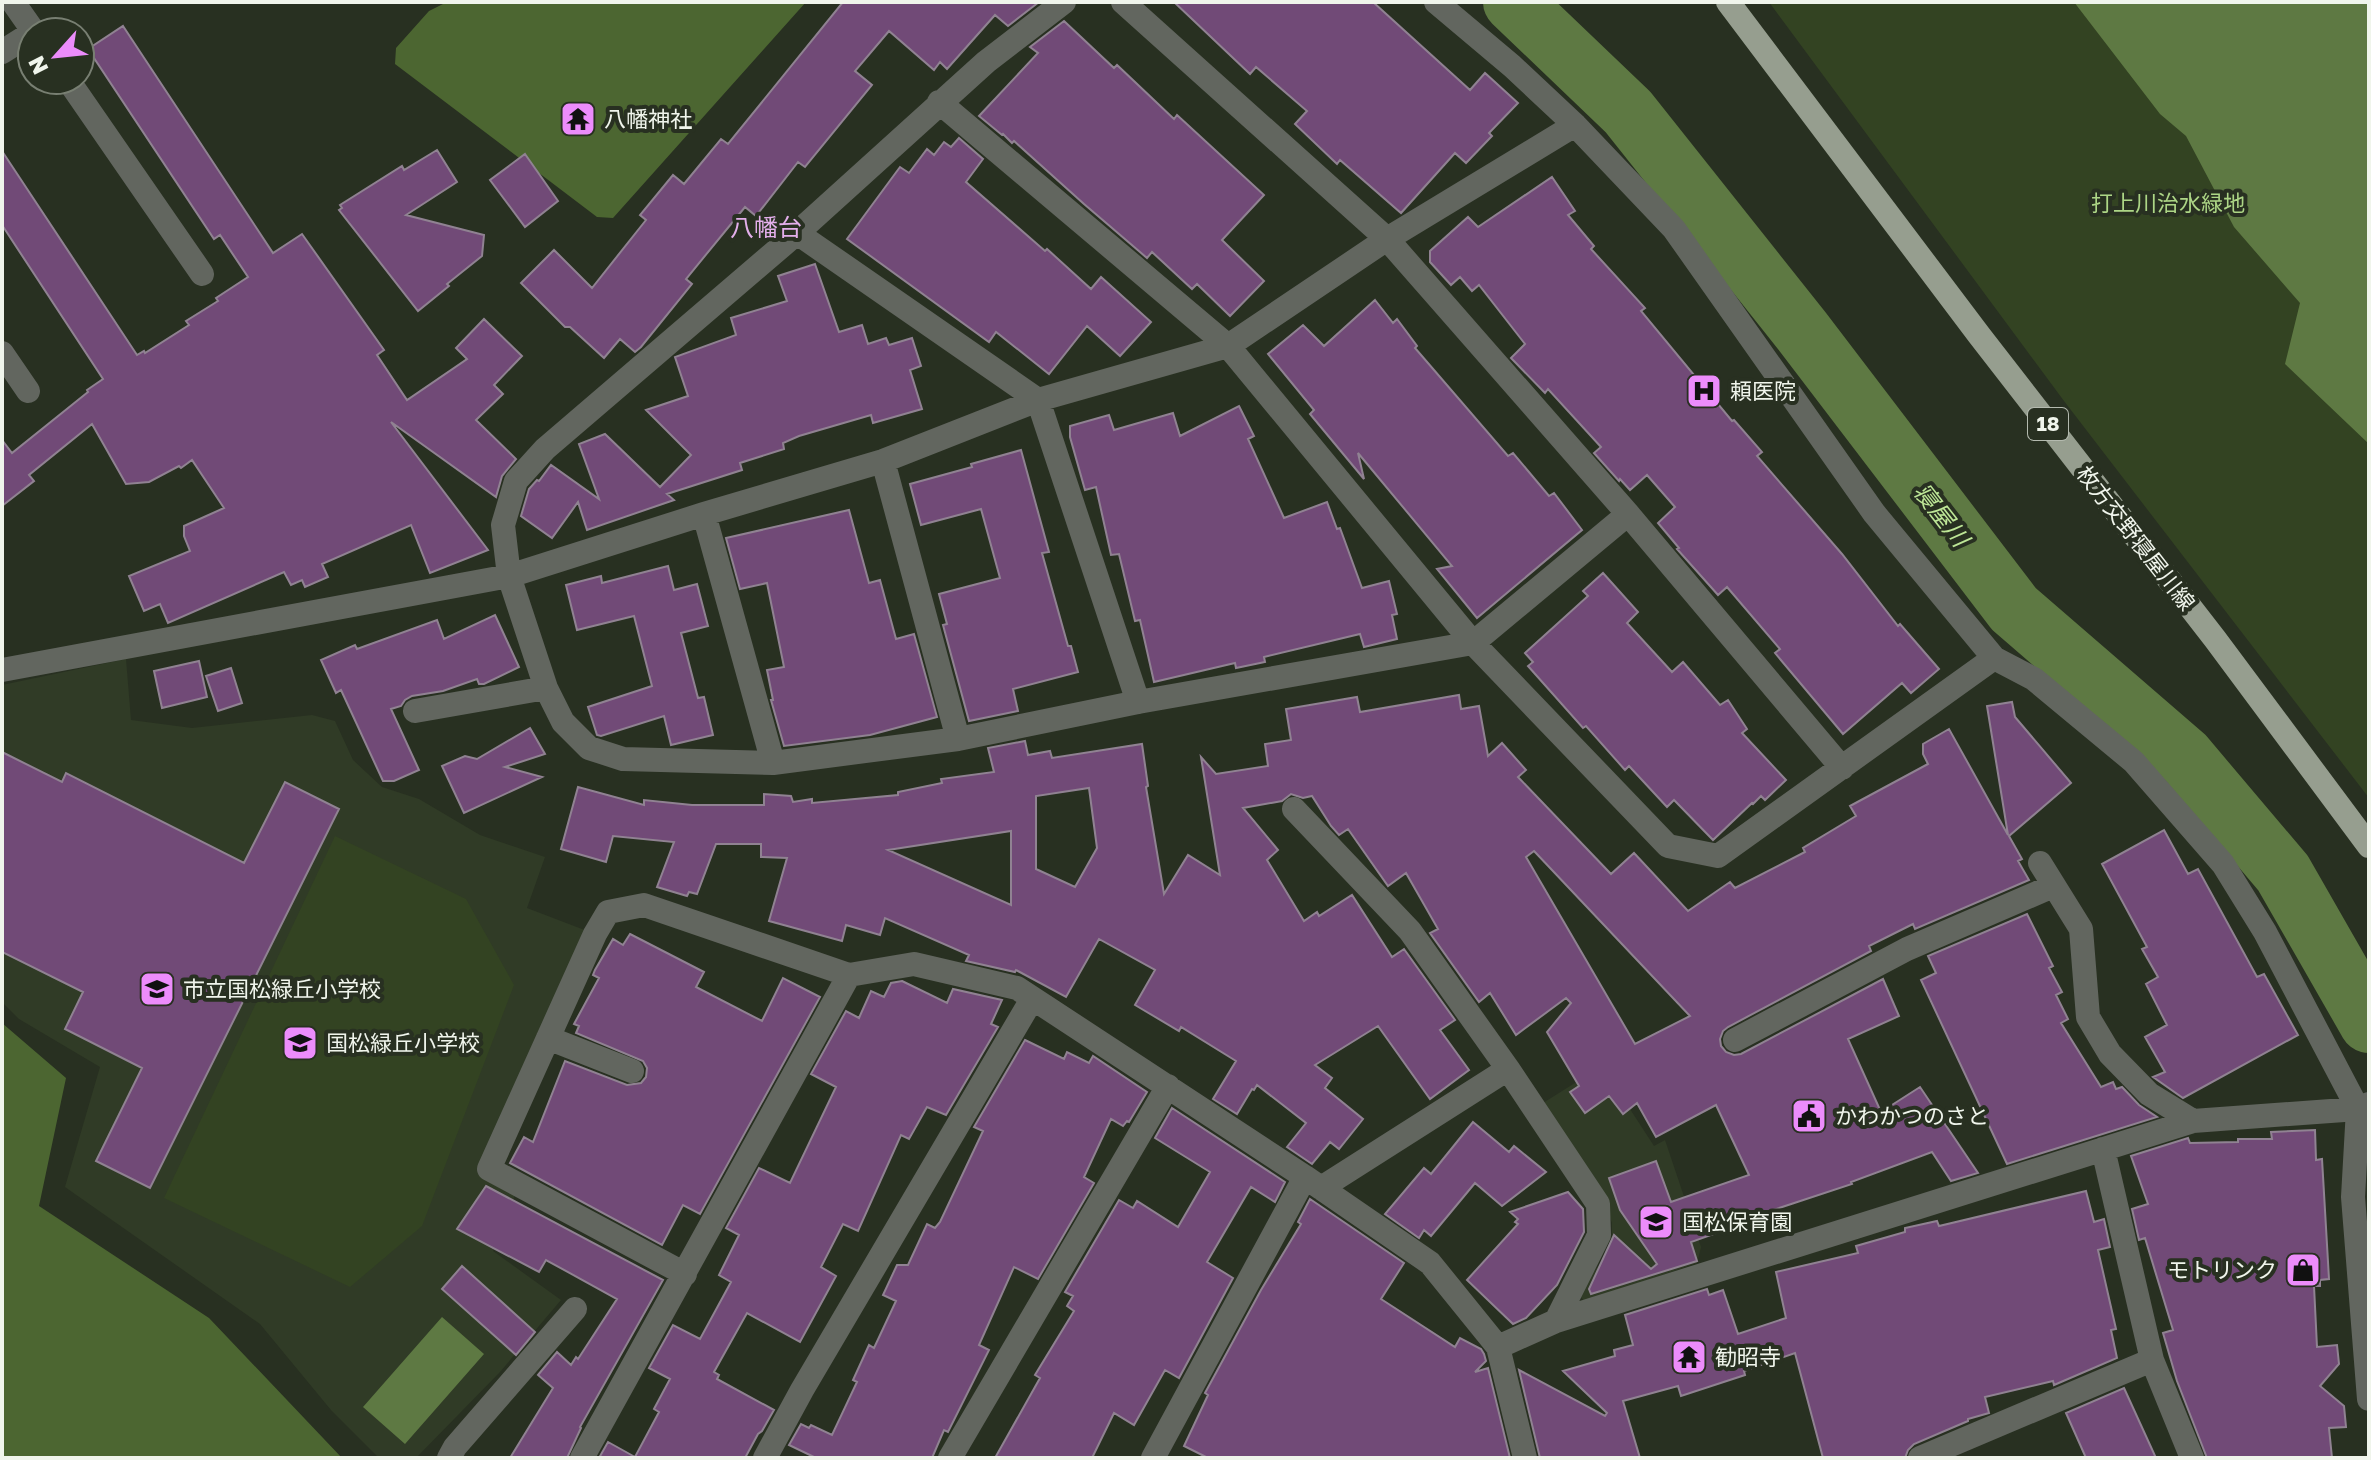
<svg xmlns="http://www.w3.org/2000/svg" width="2371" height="1460" font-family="'Golos Text','Noto Sans JP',sans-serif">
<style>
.built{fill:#303b26}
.green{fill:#334322}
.forest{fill:#4c6631}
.water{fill:#5e7943}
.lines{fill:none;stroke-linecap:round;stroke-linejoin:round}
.river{stroke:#5e7943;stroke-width:60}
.building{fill:#714a77;stroke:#908292;stroke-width:2;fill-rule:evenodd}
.minor{stroke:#62665f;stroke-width:24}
.major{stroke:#969e8f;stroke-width:24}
.labels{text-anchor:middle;stroke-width:8;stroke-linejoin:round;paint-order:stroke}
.shield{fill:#283021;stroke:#b4baaf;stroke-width:2}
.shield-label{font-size:20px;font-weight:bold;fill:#f0f5ec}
.poi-label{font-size:22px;fill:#f0f5ec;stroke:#283021;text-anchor:start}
.park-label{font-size:22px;fill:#add686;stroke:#283021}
.street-label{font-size:22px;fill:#f0f5ec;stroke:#283021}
.neighbourhood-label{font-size:24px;fill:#e3afeb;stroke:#283021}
.water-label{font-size:24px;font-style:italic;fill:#bee797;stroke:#283021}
</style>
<rect width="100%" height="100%" fill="#283021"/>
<!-- built -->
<path class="built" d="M 126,659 L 131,720 L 192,728 L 312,715 L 335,721 L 353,760 L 382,787 L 419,799 L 480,835 L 545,857 L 527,908 L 595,934 L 478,1167 L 517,1190 L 493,1251 L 561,1300 L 500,1372 L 416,1458 L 379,1458 L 331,1410 L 260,1324 L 65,1187 L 100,1067 L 19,1019 L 2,1002 L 2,685 Z
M 1602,1066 L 1654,1146 L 1665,1140 L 1701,1247 L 1697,1263 L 1585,1302 L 1577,1293 L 1607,1255 L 1612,1243 L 1612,1223 L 1597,1182 L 1543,1103 Z"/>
<!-- green -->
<path class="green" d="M 1769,2 L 2369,2 L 2369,798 L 2064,401 Z
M 335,836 L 466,899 L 514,985 L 422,1226 L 350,1287 L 164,1198 Z"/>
<!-- forest -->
<path class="forest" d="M 447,2 L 806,2 L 613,218 L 597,217 L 395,64 L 396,48 L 429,11 Z
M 2,1023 L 66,1078 L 39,1206 L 209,1318 L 342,1458 L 2,1458 Z"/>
<!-- water -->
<path class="water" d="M 2074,2 L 2369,2 L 2369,444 L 2285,364 L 2300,303 L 2234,227 L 2186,136 L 2160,114 Z
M 442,1317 L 484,1354 L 405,1444 L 363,1407 Z"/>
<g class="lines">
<!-- river -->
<path class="river" d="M 1513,2 L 1628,112 L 1802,331 L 2014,609 L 2184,756 L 2283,873 L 2369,1023"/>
</g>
<!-- building -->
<path class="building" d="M 843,2 L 1039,2 L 1008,26 L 995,15 L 947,69 L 940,62 L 934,70 L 889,31 L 855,71 L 872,85 L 805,167 L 798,162 L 756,216 L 745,207 L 686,279 L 692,284 L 641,347 L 635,352 L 620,339 L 604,358 L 570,327 L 565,327 L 521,283 L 554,250 L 592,288 L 646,220 L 640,215 L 673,175 L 684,184 L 721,139 L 728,144 Z
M 1174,2 L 1373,2 L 1470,90 L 1485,73 L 1518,103 L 1489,133 L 1492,136 L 1466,163 L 1455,153 L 1401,213 L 1340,160 L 1337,164 L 1295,124 L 1307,111 L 1256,67 L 1250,74 Z
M 1064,21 L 1114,68 L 1117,65 L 1174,119 L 1177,115 L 1264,195 L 1222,240 L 1264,281 L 1230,316 L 1197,284 L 1192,289 L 1152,252 L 1147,258 L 1084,204 L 1014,141 L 1012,143 L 1003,134 L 1002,135 L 979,116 L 1038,53 L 1030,47 Z
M 123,26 L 273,253 L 302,234 L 384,350 L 377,355 L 407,400 L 467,359 L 456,348 L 484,319 L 522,356 L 494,385 L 503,394 L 476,420 L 516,459 L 502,476 L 496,497 L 391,422 L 488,550 L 430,573 L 411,525 L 322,564 L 328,577 L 305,587 L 302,580 L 291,585 L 284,572 L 168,623 L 160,604 L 144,611 L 129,576 L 190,551 L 184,536 L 184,526 L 224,508 L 192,460 L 181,468 L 179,466 L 149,482 L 126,484 L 92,424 L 29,475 L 34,481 L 2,506 L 2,440 L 12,453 L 88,392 L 87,390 L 103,379 L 2,225 L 2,151 L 137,355 L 144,351 L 145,353 L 189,325 L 186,321 L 218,301 L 216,298 L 248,277 L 220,235 L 214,239 L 88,49 Z
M 959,138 L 983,159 L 966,182 L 1045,251 L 1047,249 L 1091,289 L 1101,277 L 1151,322 L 1120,356 L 1087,326 L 1049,374 L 996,332 L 989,342 L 847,239 L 900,167 L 909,173 L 927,149 L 934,155 L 944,142 L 951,147 Z
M 437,150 L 457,182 L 406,215 L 484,235 L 482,256 L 447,284 L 449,286 L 418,311 L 339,210 L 342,208 L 340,205 L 402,166 L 404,170 Z
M 525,154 L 558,201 L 525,227 L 490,180 Z
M 1552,177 L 1575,211 L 1568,215 L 1594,246 L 1591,249 L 1645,308 L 1641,311 L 1732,421 L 1734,420 L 1762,452 L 1757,456 L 1842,554 L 1898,626 L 1900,624 L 1939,669 L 1911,693 L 1902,683 L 1843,734 L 1775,653 L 1780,649 L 1727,587 L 1718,595 L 1677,549 L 1679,548 L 1658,523 L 1675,507 L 1647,475 L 1630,490 L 1620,479 L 1619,481 L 1594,453 L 1601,447 L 1548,389 L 1545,393 L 1511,358 L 1525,344 L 1479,285 L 1472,291 L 1460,277 L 1451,285 L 1430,262 L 1430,251 L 1468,217 L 1478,227 Z
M 815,264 L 839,332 L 862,325 L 868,344 L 886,338 L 889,345 L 912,338 L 921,366 L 910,370 L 922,409 L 873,423 L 871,415 L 799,436 L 783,443 L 784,449 L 740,463 L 742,470 L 667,494 L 674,500 L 587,530 L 578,502 L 552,538 L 521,516 L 529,489 L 537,480 L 539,481 L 551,465 L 599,499 L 579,444 L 605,434 L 660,487 L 691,455 L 646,410 L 688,396 L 675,357 L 736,335 L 731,318 L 787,301 L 778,276 Z
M 1375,300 L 1393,323 L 1397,319 L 1417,346 L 1415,348 L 1508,456 L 1513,453 L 1549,496 L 1554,493 L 1582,530 L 1477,618 L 1437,569 L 1452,566 L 1358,453 L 1364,479 L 1310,414 L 1314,410 L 1268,354 L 1303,325 L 1324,346 Z
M 1239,406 L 1254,436 L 1248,439 L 1284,518 L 1327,502 L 1337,529 L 1340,528 L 1362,588 L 1389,581 L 1397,614 L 1392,615 L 1397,639 L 1364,647 L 1360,634 L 1264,657 L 1265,662 L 1236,668 L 1235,663 L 1154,682 L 1140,620 L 1135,621 L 1119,554 L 1111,555 L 1096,487 L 1085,490 L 1070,437 L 1070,426 L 1109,415 L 1114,430 L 1173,413 L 1180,436 Z
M 1021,450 L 1049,552 L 1042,553 L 1068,646 L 1071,646 L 1078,672 L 1013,689 L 1018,711 L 969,721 L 943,625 L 947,624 L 939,594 L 1000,578 L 981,509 L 921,525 L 910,484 L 972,467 L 971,464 Z
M 849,510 L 869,583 L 880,580 L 896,639 L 914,634 L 937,717 L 870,735 L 784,746 L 771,700 L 773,700 L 767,670 L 784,667 L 767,583 L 740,589 L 726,538 Z
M 668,566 L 674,590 L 697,584 L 708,626 L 681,633 L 698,698 L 704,697 L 713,735 L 671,745 L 664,716 L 601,736 L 597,735 L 588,707 L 652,686 L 634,616 L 577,630 L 566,585 L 601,576 L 602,583 Z
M 1603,573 L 1638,612 L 1627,623 L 1672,672 L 1683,662 L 1720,705 L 1728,700 L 1747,729 L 1742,733 L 1786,780 L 1765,800 L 1761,796 L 1753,804 L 1752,803 L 1713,840 L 1674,800 L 1667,807 L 1629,766 L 1625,770 L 1586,726 L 1583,728 L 1528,666 L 1533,662 L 1525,653 L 1588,596 L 1583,591 Z
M 495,615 L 519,667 L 484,684 L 479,684 L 477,679 L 443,691 L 412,696 L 405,700 L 401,706 L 391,709 L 419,770 L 394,781 L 383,781 L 341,690 L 336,693 L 321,660 L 355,645 L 357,649 L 437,620 L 444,639 Z
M 199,661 L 207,697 L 162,708 L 154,671 Z
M 231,668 L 242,703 L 218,711 L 206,676 Z
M 1459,695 L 1461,709 L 1479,706 L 1488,756 L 1502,743 L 1526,770 L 1518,777 L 1611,874 L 1634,853 L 1688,911 L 1730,882 L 1735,888 L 1805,852 L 1803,848 L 1856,816 L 1850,806 L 1928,764 L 1923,754 L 1923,744 L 1949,729 L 2008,835 L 1987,706 L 2012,702 L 2015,717 L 2071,783 L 2009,836 L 2022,859 L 2018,861 L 2029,880 L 1915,929 L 1913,924 L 1869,946 L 1871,951 L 1728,1027 L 1723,1031 L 1720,1039 L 1721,1046 L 1726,1052 L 1734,1055 L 1741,1054 L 1883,979 L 1899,1016 L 1848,1039 L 1881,1112 L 1920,1087 L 1978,1173 L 1951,1181 L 1932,1152 L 1851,1182 L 1852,1184 L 1755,1216 L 1756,1219 L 1691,1242 L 1697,1261 L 1591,1294 L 1589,1289 L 1614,1235 L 1651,1269 L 1657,1264 L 1620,1210 L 1609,1178 L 1656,1161 L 1671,1202 L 1749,1175 L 1716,1105 L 1656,1137 L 1637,1103 L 1623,1114 L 1609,1096 L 1585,1113 L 1570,1092 L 1579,1086 L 1547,1032 L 1571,1003 L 1566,998 L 1516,1035 L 1490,993 L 1479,1002 L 1430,933 L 1438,929 L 1406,873 L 1388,886 L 1348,829 L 1339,835 L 1331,826 L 1312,796 L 1303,798 L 1291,794 L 1282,801 L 1243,808 L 1278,850 L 1267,860 L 1304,921 L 1317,912 L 1319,916 L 1352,895 L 1392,957 L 1404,949 L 1455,1020 L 1440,1030 L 1469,1070 L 1430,1099 L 1378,1026 L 1315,1065 L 1332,1078 L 1325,1088 L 1363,1119 L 1339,1149 L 1330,1142 L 1312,1164 L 1287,1147 L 1306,1123 L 1257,1085 L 1254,1090 L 1252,1089 L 1237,1114 L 1213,1099 L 1236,1061 L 1181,1027 L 1179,1031 L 1135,1005 L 1155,970 L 1099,939 L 1066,997 L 1016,970 L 1015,972 L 966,961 L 969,955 L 885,918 L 880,935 L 846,925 L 842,941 L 769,921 L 787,858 L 761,857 L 761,844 L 716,844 L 697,894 L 689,892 L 687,896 L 657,887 L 674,842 L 613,836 L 606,862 L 561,849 L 578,787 L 644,805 L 644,800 L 692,805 L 764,805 L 764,794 L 791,796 L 793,802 L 812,799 L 812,803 L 898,795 L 898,792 L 942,783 L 941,779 L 994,772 L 988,748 L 1025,741 L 1028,755 L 1050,751 L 1052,758 L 1142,744 L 1148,786 L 1146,787 L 1164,894 L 1188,855 L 1220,875 L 1201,757 L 1216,774 L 1268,766 L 1265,744 L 1291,740 L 1286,709 L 1357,697 L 1360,712 ZM 1089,788 L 1097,848 L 1075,887 L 1036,869 L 1036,796 ZM 1011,831 L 1011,905 L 888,850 ZM 1534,851 L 1690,1016 L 1635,1044 L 1526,857 Z
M 530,728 L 545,754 L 505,767 L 542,777 L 464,813 L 442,766 L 465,756 L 477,759 Z
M 2,752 L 62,782 L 66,773 L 244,863 L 285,782 L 339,809 L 150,1188 L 96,1161 L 142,1068 L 65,1029 L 83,992 L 2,952 Z
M 2164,830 L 2188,874 L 2198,869 L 2257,977 L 2264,974 L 2298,1035 L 2183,1098 L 2153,1077 L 2165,1072 L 2145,1037 L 2167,1025 L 2146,984 L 2158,977 L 2142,949 L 2147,947 L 2102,864 Z
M 2027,914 L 2053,966 L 2049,968 L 2062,992 L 2056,995 L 2068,1019 L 2061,1023 L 2101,1087 L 2113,1082 L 2116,1089 L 2122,1087 L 2139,1105 L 2157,1117 L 2007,1164 L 1921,980 L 1936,973 L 1928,956 Z
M 630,934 L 704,972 L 696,987 L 762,1021 L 783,978 L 820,997 L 700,1214 L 683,1205 L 662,1245 L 510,1163 L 524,1137 L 533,1142 L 565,1061 L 627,1085 L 641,1083 L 646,1077 L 647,1068 L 643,1061 L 576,1033 L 579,1026 L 574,1024 L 599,978 L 593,975 L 595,970 L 613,939 L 623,945 Z
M 902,981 L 947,1003 L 953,989 L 1002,1000 L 991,1024 L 998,1027 L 946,1115 L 927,1107 L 909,1139 L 901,1135 L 858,1231 L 843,1224 L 821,1267 L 836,1276 L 800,1342 L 747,1313 L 714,1372 L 719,1375 L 717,1379 L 774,1410 L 762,1431 L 758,1434 L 745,1458 L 599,1458 L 608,1442 L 635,1457 L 659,1412 L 654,1409 L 670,1379 L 649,1368 L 673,1325 L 700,1339 L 731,1282 L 719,1275 L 739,1235 L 726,1228 L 759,1168 L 790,1183 L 836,1087 L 811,1074 L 846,1011 L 859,1018 L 871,991 L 884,997 L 891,983 Z
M 1025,1040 L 1064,1059 L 1067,1052 L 1089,1063 L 1093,1056 L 1147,1092 L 1129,1122 L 1127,1121 L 1123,1126 L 1111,1119 L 1084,1177 L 1094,1183 L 1038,1279 L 1014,1267 L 979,1345 L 989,1350 L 948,1432 L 944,1430 L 932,1458 L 816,1458 L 789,1445 L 801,1424 L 809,1428 L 811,1425 L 832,1435 L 857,1382 L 853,1380 L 869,1345 L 874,1348 L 896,1301 L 883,1295 L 897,1265 L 908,1265 L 927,1224 L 935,1228 L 940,1222 L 983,1131 L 974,1127 Z
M 1172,1108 L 1285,1182 L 1275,1202 L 1251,1187 L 1207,1262 L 1233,1278 L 1179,1378 L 1165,1370 L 1134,1425 L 1114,1413 L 1092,1458 L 995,1458 L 1040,1378 L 1035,1375 L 1074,1311 L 1067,1306 L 1073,1296 L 1065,1292 L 1119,1200 L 1133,1208 L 1137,1201 L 1178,1227 L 1210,1172 L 1155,1138 Z
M 1473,1122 L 1509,1152 L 1514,1146 L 1546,1172 L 1502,1206 L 1475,1183 L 1431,1236 L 1424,1230 L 1419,1238 L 1385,1214 L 1424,1168 L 1431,1174 Z
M 2315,1130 L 2316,1160 L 2322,1159 L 2329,1279 L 2320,1280 L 2320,1286 L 2314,1286 L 2317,1347 L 2337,1345 L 2339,1364 L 2320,1386 L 2344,1406 L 2346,1427 L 2329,1428 L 2332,1458 L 2207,1458 L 2177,1381 L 2163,1333 L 2173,1330 L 2145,1238 L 2139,1240 L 2132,1209 L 2148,1204 L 2131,1156 L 2188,1138 L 2190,1143 L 2238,1142 L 2238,1139 L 2272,1139 L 2271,1132 Z
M 486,1186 L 663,1280 L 580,1427 L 581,1428 L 567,1458 L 510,1458 L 553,1388 L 538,1375 L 557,1352 L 571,1365 L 576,1357 L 578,1359 L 617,1299 L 546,1260 L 539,1272 L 457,1229 Z
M 2086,1191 L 2094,1222 L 2104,1219 L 2110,1247 L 2098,1250 L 2116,1329 L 2111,1330 L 2117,1358 L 2054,1385 L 2053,1381 L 1985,1397 L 1989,1413 L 1968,1419 L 1968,1421 L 1914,1444 L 1908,1450 L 1905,1458 L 1823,1458 L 1795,1353 L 1744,1371 L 1745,1375 L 1681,1396 L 1678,1386 L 1623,1401 L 1640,1458 L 1540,1458 L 1519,1370 L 1605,1416 L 1607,1413 L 1563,1371 L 1615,1356 L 1614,1350 L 1633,1345 L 1625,1315 L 1707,1289 L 1709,1295 L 1723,1290 L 1738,1334 L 1786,1318 L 1776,1272 L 1858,1253 L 1856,1246 L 1905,1232 L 1905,1228 L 1937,1221 L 1939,1226 Z
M 1568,1192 L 1583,1209 L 1584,1232 L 1557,1285 L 1526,1318 L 1513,1324 L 1467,1280 L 1518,1224 L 1515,1222 L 1518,1219 L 1510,1212 Z
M 1310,1199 L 1404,1263 L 1381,1299 L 1455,1347 L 1460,1338 L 1481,1349 L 1484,1354 L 1486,1361 L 1475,1372 L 1488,1368 L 1510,1458 L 1208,1458 L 1184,1446 L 1208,1395 L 1205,1393 L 1261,1290 L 1301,1224 L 1298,1222 Z
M 462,1266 L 535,1332 L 516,1355 L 442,1289 Z
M 2124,1388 L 2156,1458 L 2086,1458 L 2066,1413 Z"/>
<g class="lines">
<!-- minor -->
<path class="minor" d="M 13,2 L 34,32
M 1064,2 L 986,62 L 797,233 L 545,449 L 516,481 L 503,525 L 509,576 L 546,688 L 563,722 L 589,748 L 623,759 L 773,763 L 958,739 L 1138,702 L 1473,643 L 1668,846 L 1718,856 L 1994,658
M 1123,2 L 1387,239 L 1628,514 L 1842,768
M 1436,2 L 1512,66 L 1575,125 L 1674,229 L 1874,513 L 1994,658 L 2034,679 L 2134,762 L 2223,864 L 2265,932 L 2358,1109 L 2353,1197 L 2369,1399
M 2,52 L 32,33
M 68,80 L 202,274
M 939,102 L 1228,346 L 1473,643 L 1628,514
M 797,233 L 1038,400 L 1138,702
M 2,353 L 28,391
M 883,461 L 958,739
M 704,514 L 773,763
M 2,670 L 509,576 L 704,514 L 883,461 L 1038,400 L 1228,346 L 1387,239 L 1575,125
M 415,711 L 546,688
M 1294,809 L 1410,931 L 1508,1069 L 1598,1204 L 1599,1235 L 1556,1321
M 2040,863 L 2081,929 L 2088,1017 L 2110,1054 L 2149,1094 L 2193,1121
M 548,1038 L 632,1071
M 1735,1040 L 1907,949 L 2053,886
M 1321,1188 L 1508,1069
M 685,1274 L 489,1169 L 595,934 L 608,912 L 644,905 L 849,975 L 914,964 L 1017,988 L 1305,1177
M 1498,1347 L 1556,1321 L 2193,1121 L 2358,1109 L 2369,1104
M 2152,1360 L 2192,1458
M 449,1458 L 455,1447 L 575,1309
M 582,1458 L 849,975
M 765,1458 L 802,1390 L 1032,999
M 950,1458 L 1168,1086
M 1153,1458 L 1305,1177 L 1430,1263 L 1498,1347 L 1525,1458
M 1920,1458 L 2152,1360 L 2103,1149"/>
<!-- major -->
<path class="major" d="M 1728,2 L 1979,335 L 2215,639 L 2369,846"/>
</g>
<!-- icons -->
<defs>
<symbol id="temple-square" viewBox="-11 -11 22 22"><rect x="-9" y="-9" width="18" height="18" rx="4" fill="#ec8cfb" stroke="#283021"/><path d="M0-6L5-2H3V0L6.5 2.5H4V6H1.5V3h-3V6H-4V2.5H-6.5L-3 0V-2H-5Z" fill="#111"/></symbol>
<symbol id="hospital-square" viewBox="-11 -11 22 22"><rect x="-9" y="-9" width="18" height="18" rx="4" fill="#ec8cfb" stroke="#283021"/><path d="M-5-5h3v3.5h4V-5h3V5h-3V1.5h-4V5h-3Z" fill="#111"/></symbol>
<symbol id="school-square" viewBox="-11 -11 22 22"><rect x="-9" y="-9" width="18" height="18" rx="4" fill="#ec8cfb" stroke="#283021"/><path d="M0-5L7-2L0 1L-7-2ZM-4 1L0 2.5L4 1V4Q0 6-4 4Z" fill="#111"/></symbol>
<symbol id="civic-square" viewBox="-11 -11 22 22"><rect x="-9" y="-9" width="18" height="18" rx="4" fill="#ec8cfb" stroke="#283021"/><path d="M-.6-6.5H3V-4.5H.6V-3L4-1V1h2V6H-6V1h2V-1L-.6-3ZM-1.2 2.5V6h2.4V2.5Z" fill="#111"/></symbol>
<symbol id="shop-square" viewBox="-11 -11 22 22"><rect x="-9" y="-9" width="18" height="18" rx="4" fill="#ec8cfb" stroke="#283021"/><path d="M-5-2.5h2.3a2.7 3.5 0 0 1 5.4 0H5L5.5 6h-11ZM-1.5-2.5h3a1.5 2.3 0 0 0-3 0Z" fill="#111"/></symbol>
</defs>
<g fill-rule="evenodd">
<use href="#temple-square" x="558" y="99" width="40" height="40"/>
<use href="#hospital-square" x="1684" y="371" width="40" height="40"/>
<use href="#school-square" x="137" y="969" width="40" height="40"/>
<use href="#school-square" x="280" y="1023" width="40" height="40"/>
<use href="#civic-square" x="1789" y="1096" width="40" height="40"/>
<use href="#school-square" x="1636" y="1202" width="40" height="40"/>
<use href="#shop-square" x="2283" y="1250" width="40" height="40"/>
<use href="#temple-square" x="1669" y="1337" width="40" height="40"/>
</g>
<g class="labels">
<!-- shield labels -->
<rect class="shield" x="2028" y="408" width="40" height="32" rx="6"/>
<g class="shield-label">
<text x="2048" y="431">18</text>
</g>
<!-- poi labels -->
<g class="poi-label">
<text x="604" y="127">八幡神社</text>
<text x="1730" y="399">頼医院</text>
<text x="183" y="997">市立国松緑丘小学校</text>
<text x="326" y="1051">国松緑丘小学校</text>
<text x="1835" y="1124">かわかつのさと</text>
<text x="1682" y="1230">国松保育園</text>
<text x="2277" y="1278" text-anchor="end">モトリンク</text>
<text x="1715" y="1365">勧昭寺</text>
</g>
<!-- park labels -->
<g class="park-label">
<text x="2168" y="211">打上川治水緑地</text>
</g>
<!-- street labels -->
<g class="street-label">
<text transform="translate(2136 538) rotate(52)" y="8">枚方交野寝屋川線</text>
</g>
<!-- neighbourhood labels -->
<g class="neighbourhood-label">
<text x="766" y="236">八幡台</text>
</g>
<!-- water labels -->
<g class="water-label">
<text transform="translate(1941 515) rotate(52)" y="8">寝屋川</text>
</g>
</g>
<!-- border -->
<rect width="2371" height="1460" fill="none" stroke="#f0f5ec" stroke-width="8"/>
<!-- north arrow -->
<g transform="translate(56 56) rotate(243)"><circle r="38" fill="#283021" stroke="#787f72" stroke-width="2"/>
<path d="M0-6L14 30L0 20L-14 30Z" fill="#ec8cfb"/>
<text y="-12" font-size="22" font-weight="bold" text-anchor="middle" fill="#f0f5ec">N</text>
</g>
</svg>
